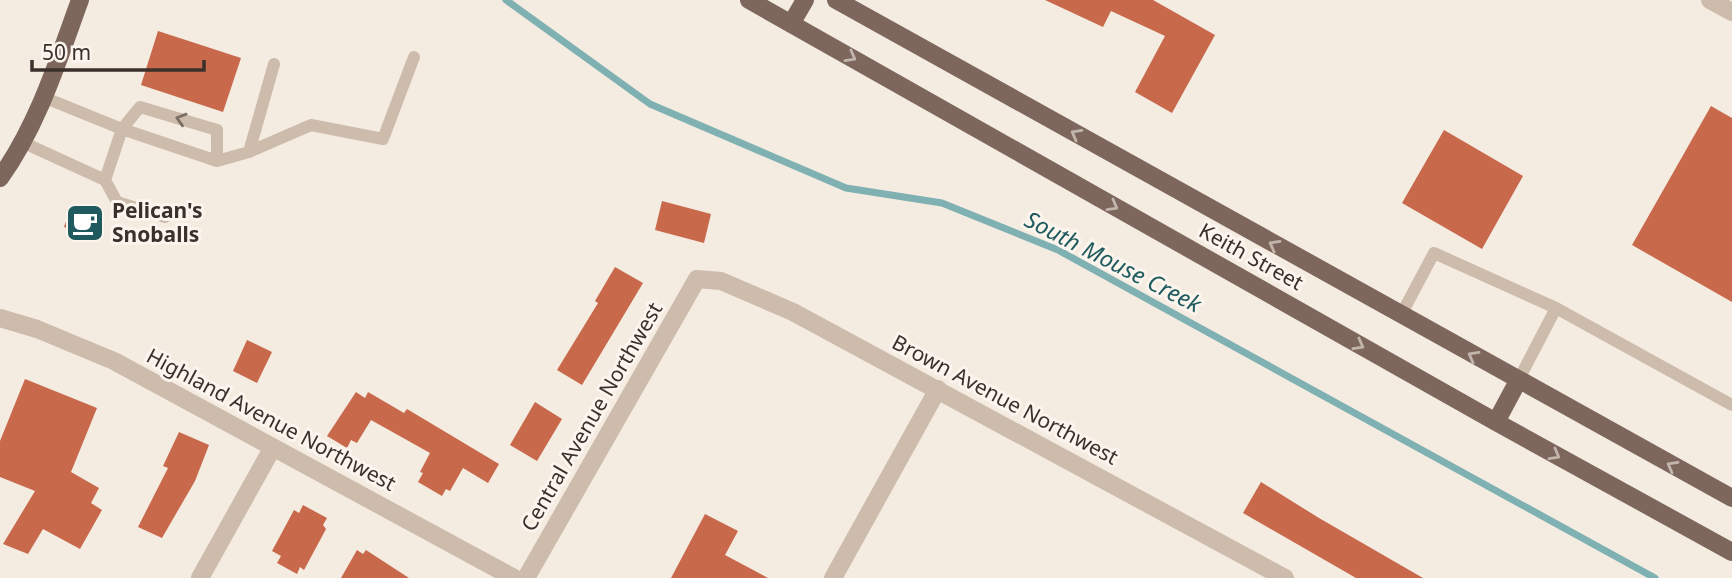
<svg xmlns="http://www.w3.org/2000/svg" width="1732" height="578" font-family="'Noto Sans',sans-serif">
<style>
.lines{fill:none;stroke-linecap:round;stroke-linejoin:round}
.stream{stroke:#7fb0b2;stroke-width:7}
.building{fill:#c8694b}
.service{stroke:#cdbbac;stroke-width:12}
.minor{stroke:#cdbbac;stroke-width:18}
.primary{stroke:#7d675c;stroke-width:18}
.oneway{stroke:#c2b5ac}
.oneway2{stroke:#7d6f65}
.labels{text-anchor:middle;stroke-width:6;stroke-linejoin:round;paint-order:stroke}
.poi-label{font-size:21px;font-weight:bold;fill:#3b302b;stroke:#fbf5ee;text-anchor:start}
.street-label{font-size:21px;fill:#3b302b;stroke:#fbf5ee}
.water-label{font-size:23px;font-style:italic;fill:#1f5a5e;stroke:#fbf5ee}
</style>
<rect width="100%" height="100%" fill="#f4ebe1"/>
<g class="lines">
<!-- stream -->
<path class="stream" d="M 506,0 L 650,104 L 846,188 L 942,203 L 1058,250 L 1655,578"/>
</g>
<!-- building -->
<path class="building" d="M 1045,0 L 1153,0 L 1215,35 L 1172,113 L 1135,92 L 1165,36 L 1111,11 L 1103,27 Z
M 158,31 L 241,58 L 223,112 L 141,85 Z
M 1711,106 L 1732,118 L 1732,302 L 1632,245 Z
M 1444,130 L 1523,176 L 1482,249 L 1402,203 Z
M 662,201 L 711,214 L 704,243 L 655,230 Z
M 72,205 L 103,215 L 95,238 L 64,227 Z
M 615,267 L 643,283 L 582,385 L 557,370 L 598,303 L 595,301 Z
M 247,340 L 272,352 L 257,383 L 233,371 Z
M 25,379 L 97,408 L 71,472 L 99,488 L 91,503 L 102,510 L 80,549 L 43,529 L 28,554 L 3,544 L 35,491 L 0,477 L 0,441 Z
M 356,392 L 365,398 L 368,392 L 404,413 L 407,409 L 499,464 L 488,483 L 463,468 L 450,491 L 446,489 L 442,496 L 418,482 L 423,473 L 420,472 L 430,453 L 371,420 L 357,443 L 351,440 L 347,448 L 327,436 Z
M 535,402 L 562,419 L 537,461 L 510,445 Z
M 179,432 L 209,445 L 195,481 L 162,538 L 138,527 L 168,468 L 163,466 Z
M 1261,482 L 1319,518 L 1423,578 L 1356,578 L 1243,513 Z
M 303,505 L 327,518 L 323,525 L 326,529 L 304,570 L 300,567 L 297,574 L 277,563 L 281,556 L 272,551 L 294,510 L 299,513 Z
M 705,514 L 738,531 L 725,555 L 768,578 L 671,578 Z
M 357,550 L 363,554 L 366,550 L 409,578 L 341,578 Z"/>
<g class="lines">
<!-- service -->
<path class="service" d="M 43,97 L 122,129 L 217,161 L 249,152 L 274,64
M 22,142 L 105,180 L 122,129 L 140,107 L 217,130 L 217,161
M 249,152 L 311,125 L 383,139 L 414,57
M 105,180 L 117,202 L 165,217
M 1401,315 L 1434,253 L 1556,308
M 1518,381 L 1556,308 L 1732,405"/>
<!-- minor -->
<path class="minor" d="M 1710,0 L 1732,12
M 0,318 L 37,329 L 114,361 L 514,578
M 200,578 L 273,447
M 526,578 L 697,279 L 721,281 L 793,312 L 1285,578
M 833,578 L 938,389"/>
<!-- primary -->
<path class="primary" d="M 749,0 L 1496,422 L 1732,552
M 836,0 L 1732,498
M 791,24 L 805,0
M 0,178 C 38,125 58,60 80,0
M 1496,422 L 1518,381"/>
</g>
<!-- one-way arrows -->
<defs><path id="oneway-chevron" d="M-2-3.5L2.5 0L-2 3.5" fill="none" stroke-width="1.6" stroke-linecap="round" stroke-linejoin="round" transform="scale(1.75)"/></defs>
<g class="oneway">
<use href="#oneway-chevron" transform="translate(851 57) rotate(29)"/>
<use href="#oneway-chevron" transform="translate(1076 134) rotate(-151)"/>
<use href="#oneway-chevron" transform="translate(1113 206) rotate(29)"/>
<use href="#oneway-chevron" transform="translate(1274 245) rotate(-151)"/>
<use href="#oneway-chevron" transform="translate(1359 345) rotate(29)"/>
<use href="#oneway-chevron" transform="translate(1473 356) rotate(-151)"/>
<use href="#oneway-chevron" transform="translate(1555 455) rotate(29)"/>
<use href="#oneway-chevron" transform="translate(1672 466) rotate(-151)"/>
</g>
<use class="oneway2" href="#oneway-chevron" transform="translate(181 119) rotate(-163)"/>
<!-- icons -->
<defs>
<symbol id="cafe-square" viewBox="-11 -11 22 22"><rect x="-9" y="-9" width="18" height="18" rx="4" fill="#1f5a5e" stroke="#fbf5ee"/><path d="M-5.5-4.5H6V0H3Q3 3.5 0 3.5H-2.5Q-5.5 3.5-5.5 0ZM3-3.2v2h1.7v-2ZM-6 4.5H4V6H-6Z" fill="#fff"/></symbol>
</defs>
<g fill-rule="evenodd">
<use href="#cafe-square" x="63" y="201" width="44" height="44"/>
</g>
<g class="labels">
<!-- poi labels -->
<g class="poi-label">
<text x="112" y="218">Pelican's<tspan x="112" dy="24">Snoballs</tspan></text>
</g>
<!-- street labels -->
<g class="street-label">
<text transform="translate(1251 257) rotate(29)" y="7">Keith Street</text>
<text transform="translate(1005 400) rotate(28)" y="7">Brown Avenue Northwest</text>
<text transform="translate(592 417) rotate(-60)" y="7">Central Avenue Northwest</text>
<text transform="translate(271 420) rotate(28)" y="7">Highland Avenue Northwest</text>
</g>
<!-- water labels -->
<g class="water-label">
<text transform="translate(1113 262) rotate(27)" y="8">South Mouse Creek</text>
</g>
</g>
<!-- scale -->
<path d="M32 60v10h172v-10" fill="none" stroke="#3b302b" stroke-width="3.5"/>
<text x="42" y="60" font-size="21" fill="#3b302b" stroke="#fbf5ee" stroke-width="5" paint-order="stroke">50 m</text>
</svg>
